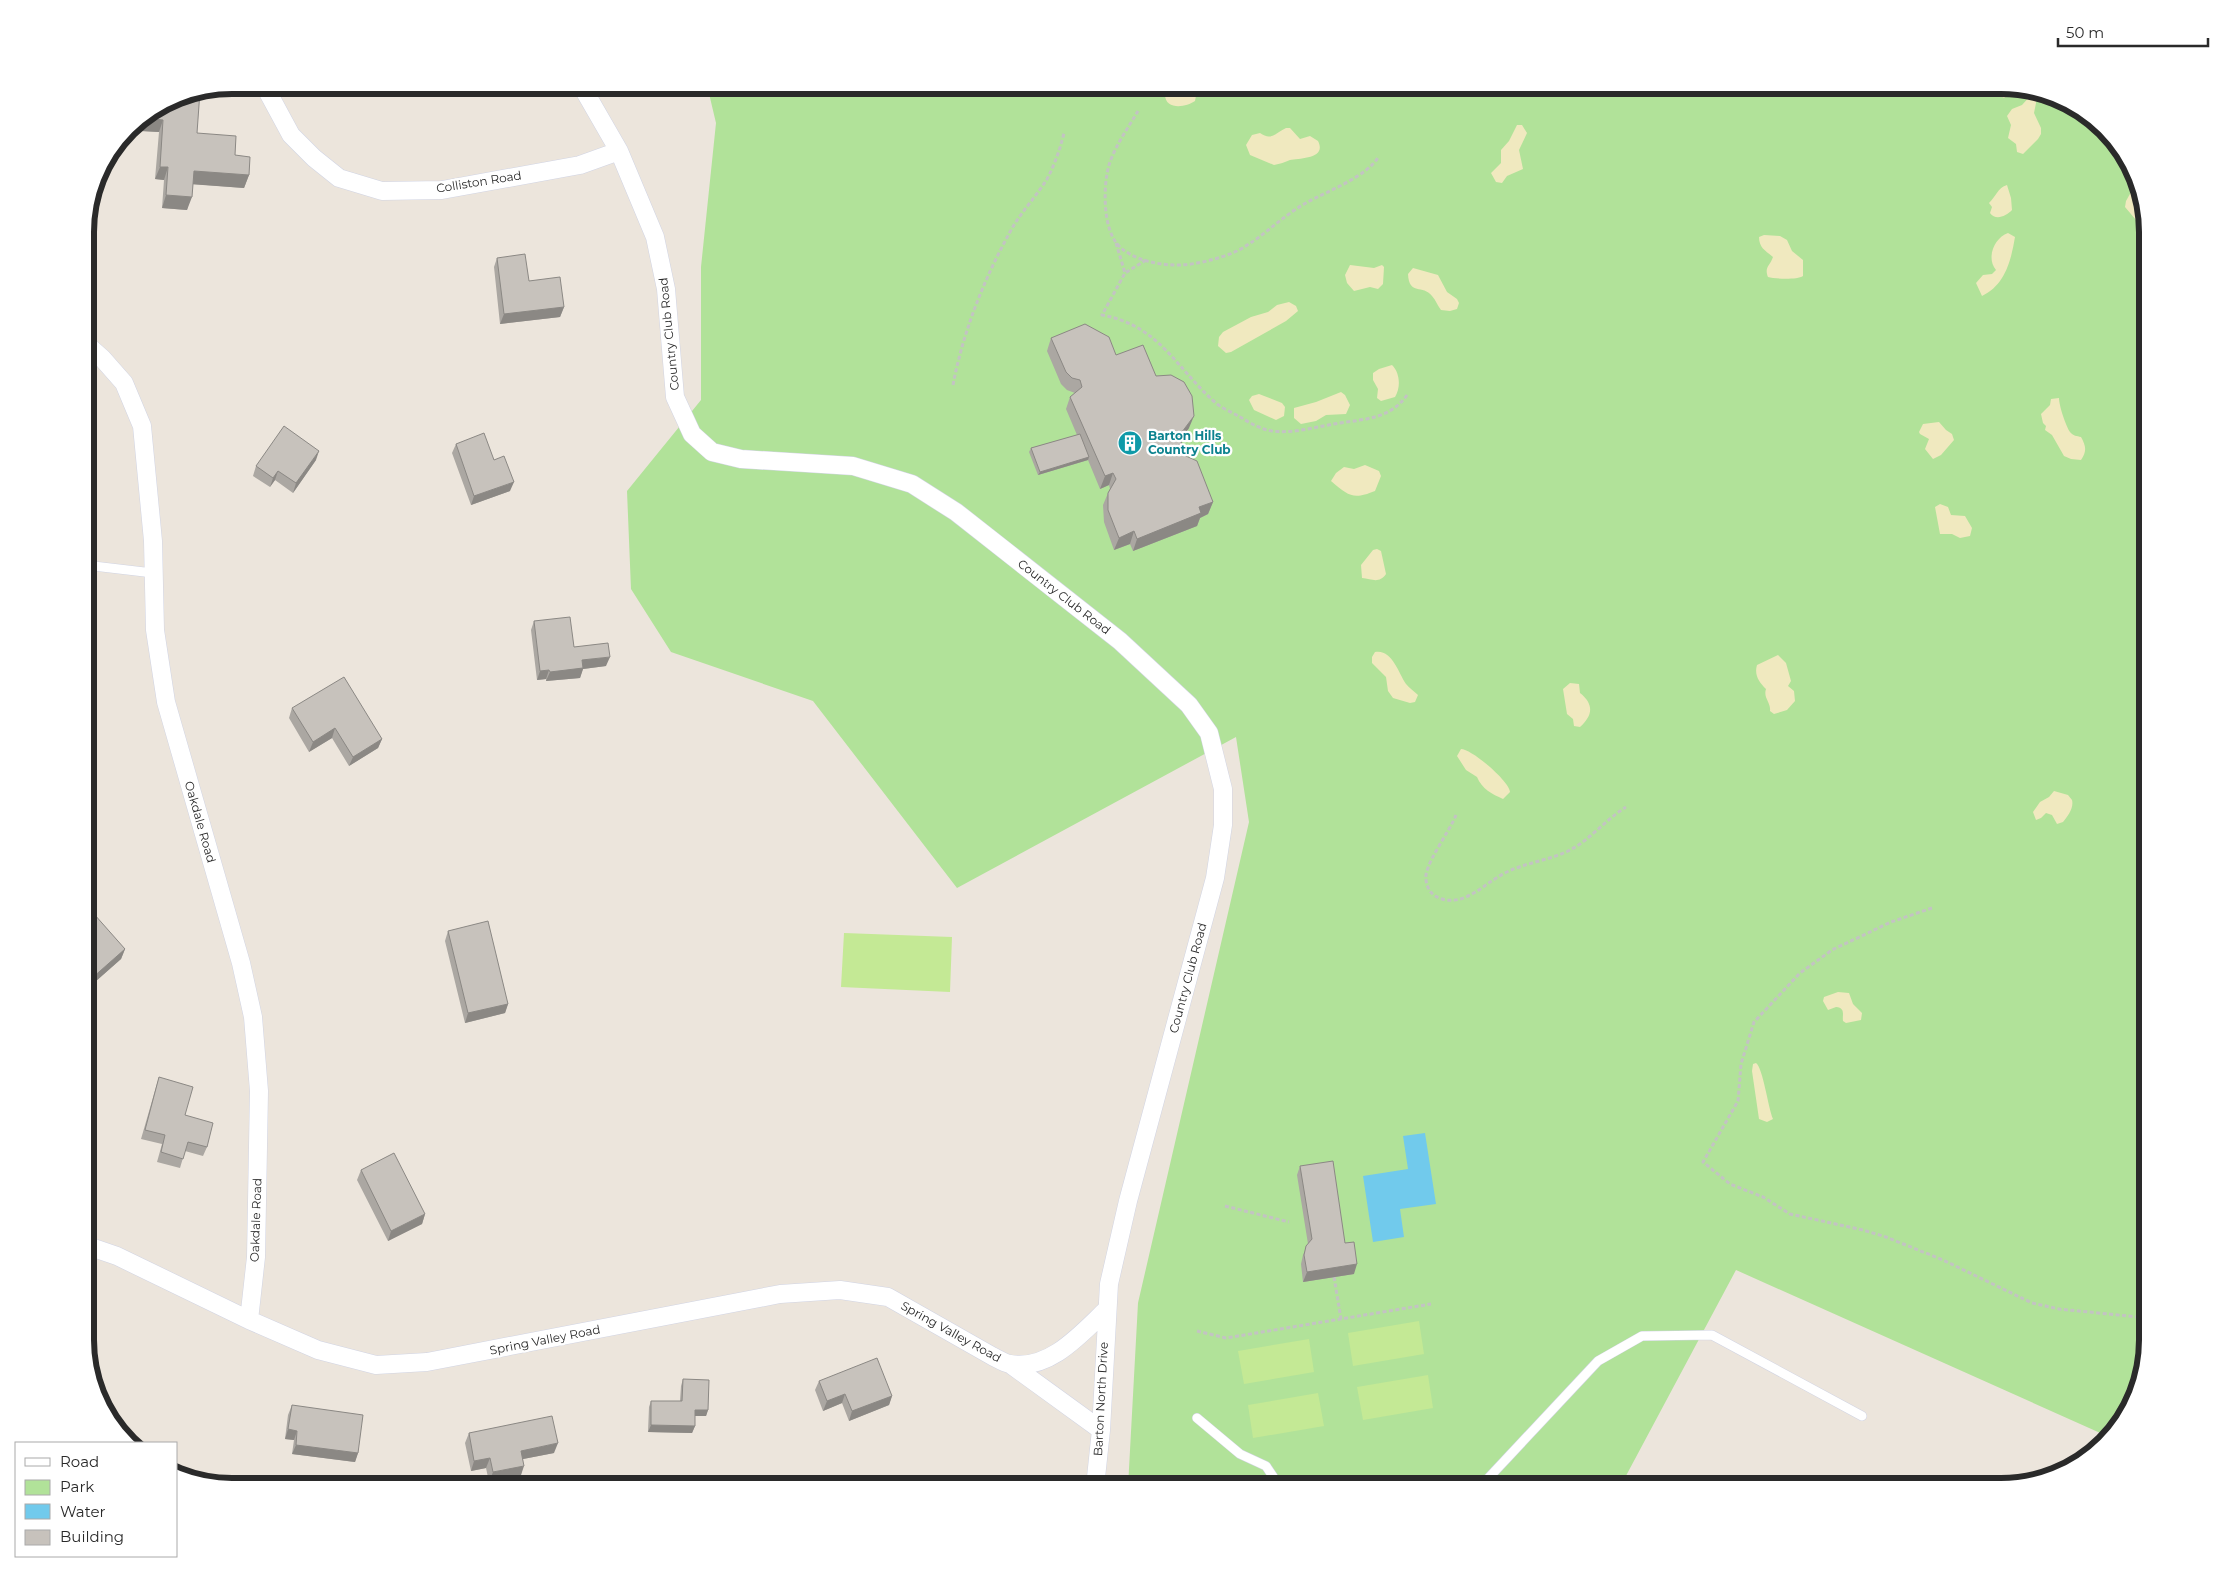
<svg xmlns="http://www.w3.org/2000/svg" width="2233" height="1572" font-family="Montserrat,sans-serif">
<style>
.green{fill:#b1e299}
.sand{fill:#f0e9bf}
.pitch{fill:#c4e995}
.water{fill:#71caec}
.lines{fill:none;stroke-linecap:round;stroke-linejoin:round}
.lane-casing{stroke:#d1d4e3;stroke-width:10}
.street-casing{stroke:#d1d4e3;stroke-width:19}
.path{stroke:#c3c3c3;stroke-width:3;stroke-dasharray:4 2.5;stroke-linecap:butt}
.lane{stroke:#fff;stroke-width:9}
.street{stroke:#fff;stroke-width:18}
.wall{fill:#aba7a2}
.shaded-wall{fill:#8b8884}
.building{fill:#c7c2bc;stroke:#8b8884}
.labels{text-anchor:middle;stroke-width:4.5;stroke-linejoin:round;paint-order:stroke}
.street-label{font-size:12px;fill:#2a2a2a;stroke:#fff}
.culture-label{font-size:12px;font-weight:bold;fill:#0d838f;stroke:#fff;text-anchor:start}
.rim{fill:none;stroke:#2a2a2a;stroke-width:6}
</style>
<rect width="100%" height="100%" fill="#ece5dc"/>
<!-- green -->
<path class="green" d="M 707,85 L 2001,85 L 2048,93 L 2083,110 L 2133,167 L 2148,232 L 2148,1340 L 2140,1387 L 2123,1422 L 2107,1436 L 1736,1270 L 1620,1487 L 1128,1487 L 1138,1303 L 1249,822 L 1236,737 L 957,888 L 813,701 L 671,652 L 631,589 L 627,491 L 701,400 L 701,267 L 716,123 Z"/>
<!-- sand -->
<path class="sand" d="M 1174,85 L 1198,85 L 1195,101 C 1185,108 1164,110 1165,93 Z
M 1989,85 L 2023,89 L 2012,91 L 2004,98 L 2000,96 L 1998,90 Z
M 2032,94 L 2037,98 L 2034,113 L 2041,128 L 2041,134 L 2038,139 L 2023,154 L 2017,152 L 2016,144 L 2008,138 L 2011,125 L 2007,116 L 2012,109 L 2022,105 Z
M 1517,125 L 1522,125 L 1527,133 L 1519,150 L 1523,169 L 1507,176 L 1502,183 L 1496,182 L 1491,173 L 1501,163 L 1501,150 L 1509,141 Z
M 1286,128 L 1290,128 L 1300,139 L 1310,136 L 1318,141 C 1327,159 1300,158 1290,160 C 1285,162 1280,164 1274,165 L 1250,155 L 1246,145 L 1252,135 L 1260,133 C 1271,141 1276,133 1286,128 Z
M 2133,168 L 2146,223 L 2136,220 L 2125,207 L 2126,201 L 2135,185 L 2130,170 Z
M 2007,185 L 2011,198 L 2012,210 C 2006,216 1996,221 1990,213 L 1992,207 L 1989,203 C 1995,198 1998,187 2007,185 Z
M 2008,233 L 2015,237 C 2011,261 2005,285 1982,296 L 1976,283 L 1983,275 L 1992,274 L 1996,270 C 1986,258 1994,238 2008,233 Z
M 1764,235 L 1780,236 L 1787,240 L 1792,251 L 1803,260 L 1803,276 C 1797,280 1775,279 1768,277 C 1764,267 1770,266 1773,257 C 1766,251 1759,248 1759,237 Z
M 1350,265 L 1374,268 L 1382,265 L 1384,267 L 1383,284 L 1378,289 L 1370,287 L 1354,291 L 1347,283 L 1345,275 Z
M 1413,268 L 1438,275 L 1447,292 L 1457,299 L 1459,303 L 1457,309 L 1450,311 L 1441,310 C 1437,305 1436,300 1432,296 C 1423,284 1409,296 1408,274 Z
M 1289,302 L 1296,306 L 1298,311 L 1286,321 L 1231,352 L 1226,353 L 1218,346 L 1219,337 L 1223,332 L 1251,317 L 1268,312 L 1277,305 Z
M 1392,365 C 1400,373 1401,387 1395,397 L 1381,401 L 1377,398 L 1378,389 L 1373,380 L 1373,373 L 1379,369 Z
M 1341,392 L 1345,395 L 1350,405 L 1346,414 L 1326,415 L 1316,421 L 1301,424 L 1294,418 L 1294,408 L 1316,402 Z
M 1259,394 L 1282,403 L 1285,407 L 1284,416 L 1276,420 L 1254,410 L 1249,400 L 1252,396 Z
M 2059,398 C 2059,406 2066,426 2070,432 C 2073,436 2077,436 2081,437 C 2086,446 2087,451 2081,460 L 2071,459 L 2064,456 L 2052,435 L 2045,430 L 2046,426 L 2043,423 L 2041,414 L 2050,405 L 2051,399 Z
M 1939,422 L 1946,430 L 1952,434 L 1954,440 L 1941,455 L 1933,459 L 1925,449 L 1929,439 L 1920,434 L 1919,432 L 1923,424 Z
M 1365,465 L 1379,471 L 1381,476 L 1375,491 C 1353,500 1349,496 1331,481 L 1336,473 L 1344,467 L 1354,469 Z
M 1940,504 L 1948,507 L 1951,515 L 1965,516 L 1972,528 L 1970,536 L 1960,538 L 1952,534 L 1940,534 L 1935,507 Z
M 1377,549 L 1381,551 L 1386,574 C 1379,584 1372,579 1362,578 L 1361,565 L 1373,550 Z
M 1375,652 C 1392,649 1398,672 1406,684 C 1409,688 1414,691 1418,695 L 1415,702 L 1410,703 L 1393,698 L 1388,691 L 1386,677 L 1372,663 L 1372,657 Z
M 1778,655 L 1786,663 L 1791,681 L 1788,686 L 1794,691 L 1795,701 L 1787,710 L 1774,714 L 1770,711 C 1771,702 1763,698 1766,689 C 1759,682 1754,675 1757,665 Z
M 1570,683 L 1579,684 L 1580,693 C 1595,705 1592,716 1580,727 L 1574,726 L 1573,719 L 1567,714 L 1563,689 Z
M 1461,749 C 1472,749 1510,782 1510,792 L 1503,799 C 1492,794 1482,789 1477,777 L 1466,770 L 1457,756 Z
M 2054,791 L 2068,795 L 2072,800 C 2074,808 2068,816 2063,822 L 2057,824 L 2052,815 L 2046,813 L 2041,818 L 2036,820 L 2033,812 L 2040,802 L 2049,797 Z
M 1838,992 L 1849,993 L 1853,1004 L 1862,1013 L 1861,1020 L 1846,1023 L 1843,1021 C 1842,1015 1846,1008 1836,1007 L 1828,1010 L 1823,1001 L 1824,997 Z
M 1756,1063 C 1763,1068 1768,1107 1773,1119 L 1767,1122 L 1759,1119 L 1752,1071 L 1753,1064 Z"/>
<!-- pitch -->
<path class="pitch" d="M 844,933 L 952,937 L 950,992 L 841,987 Z
M 1419,1321 L 1424,1354 L 1353,1366 L 1348,1333 Z
M 1309,1339 L 1314,1372 L 1244,1384 L 1238,1351 Z
M 1428,1375 L 1433,1408 L 1363,1420 L 1357,1387 Z
M 1318,1393 L 1324,1426 L 1253,1438 L 1248,1405 Z"/>
<!-- water -->
<path class="water" d="M 1425,1133 L 1436,1204 L 1400,1209 L 1404,1237 L 1373,1242 L 1363,1176 L 1408,1169 L 1403,1136 Z"/>
<g class="lines">
<defs>
<path id="lane" d="M 85,565 L 153,573
M 1197,1418 L 1240,1454 L 1266,1466 L 1280,1487
M 1480,1487 L 1598,1361 L 1642,1336 L 1712,1335 L 1862,1416"/>
<path id="street" d="M 264,85 L 291,135 L 314,158 L 339,178 L 382,191 L 442,190 L 580,165 L 619,151
M 581,85 L 619,151 L 655,237 L 666,289 L 675,397 L 692,434 L 712,452 L 741,459 L 853,466 L 912,484 L 956,512 L 1120,641 L 1189,705 L 1209,733 L 1223,789 L 1223,825 L 1215,878 L 1128,1201 L 1109,1284 L 1101,1430 L 1095,1487
M 85,343 L 102,358 L 124,383 L 142,426 L 153,541 L 155,630 L 166,702 L 241,963 L 253,1017 L 259,1091 L 256,1257 L 249,1320
M 85,1245 L 117,1256 L 249,1320 L 318,1350 L 376,1365 L 427,1362 L 780,1294 L 840,1290 L 888,1297 L 992,1356 C 998,1359 1004,1363 1010,1364 C 1049,1371 1081,1334 1106,1310
M 1010,1364 L 1101,1430"/>
</defs>
<!-- lane casing -->
<use href="#lane" class="lane-casing"/>
<!-- street casing -->
<use href="#street" class="street-casing"/>
<!-- path -->
<path class="path" d="M 1138,111 C 1128,128 1115,146 1109,165 C 1103,186 1102,232 1121,248 C 1140,264 1174,268 1197,263 C 1210,261 1234,254 1244,247 C 1266,234 1284,215 1306,203 C 1327,191 1367,177 1379,156
M 1116,243 L 1125,273
M 1146,260 L 1125,273 L 1102,315 C 1161,326 1176,369 1217,404 C 1224,409 1233,413 1240,417 C 1250,423 1260,429 1272,431 C 1294,434 1319,426 1340,423 C 1367,419 1391,418 1407,395
M 953,385 C 963,332 984,279 1010,232 C 1020,213 1036,197 1047,179 C 1055,164 1060,149 1064,133
M 1456,815 C 1450,831 1423,866 1426,880 C 1427,889 1432,896 1442,899 C 1465,906 1484,884 1503,874 C 1523,863 1547,861 1568,851 C 1589,841 1605,820 1626,807
M 1932,908 L 1891,922 L 1832,950 L 1800,973 L 1754,1022 L 1741,1064 L 1738,1101 L 1703,1162 L 1730,1184 L 1763,1197 L 1790,1214 L 1863,1230 L 1886,1237 L 1943,1260 L 2032,1303 L 2059,1309 L 2148,1318
M 1225,1206 L 1289,1222
M 1334,1277 L 1341,1319
M 1197,1331 L 1226,1338 L 1431,1304"/>
<!-- lane -->
<use href="#lane" class="lane"/>
<!-- street -->
<use href="#street" class="street"/>
</g>
<!-- wall -->
<path class="wall" d="M 176,96 L 197,133 L 235,155 L 249,175 L 244,188 L 193,184 L 187,210 L 162,208 L 164,180 L 155,179 L 159,132 L 141,131 L 141,119 Z
M 497,258 L 564,307 L 560,317 L 500,324 L 494,267 Z
M 1051,338 L 1116,355 L 1156,376 L 1189,428 L 1181,440 L 1186,456 L 1213,502 L 1208,514 L 1200,518 L 1197,526 L 1133,551 L 1130,544 L 1114,550 L 1104,522 L 1103,505 L 1108,493 L 1110,489 L 1109,485 L 1100,489 L 1088,460 L 1038,475 L 1029,452 L 1031,448 L 1077,435 L 1066,409 L 1070,397 L 1075,393 L 1067,390 L 1061,384 L 1047,351 Z
M 456,444 L 494,460 L 510,491 L 471,505 L 452,453 Z
M 316,460 L 293,493 L 275,480 L 270,487 L 253,476 L 256,466 Z
M 534,621 L 574,647 L 606,666 L 583,669 L 580,678 L 546,681 L 546,679 L 537,680 L 531,630 Z
M 292,708 L 382,739 L 378,748 L 349,766 L 332,738 L 309,752 L 289,718 Z
M 85,921 L 125,949 L 121,959 L 87,989 L 85,986 Z
M 448,931 L 508,1004 L 505,1013 L 465,1023 L 445,941 Z
M 159,1077 L 207,1147 L 203,1156 L 185,1151 L 180,1168 L 157,1162 L 162,1144 L 141,1139 L 156,1087 Z
M 1300,1166 L 1345,1243 L 1354,1274 L 1303,1282 L 1301,1264 L 1303,1255 L 1308,1244 L 1297,1175 Z
M 361,1170 L 425,1214 L 422,1224 L 388,1241 L 357,1180 Z
M 683,1379 L 708,1410 L 706,1416 L 695,1416 L 695,1426 L 692,1433 L 648,1432 L 649,1407 L 651,1401 L 680,1401 L 681,1386 Z
M 819,1381 L 892,1396 L 889,1405 L 849,1421 L 842,1403 L 823,1411 L 815,1390 Z
M 292,1405 L 358,1453 L 355,1462 L 292,1454 L 294,1440 L 285,1439 L 288,1415 Z
M 469,1433 L 554,1453 L 523,1459 L 521,1475 L 489,1482 L 486,1468 L 471,1471 L 465,1443 Z"/>
<!-- shaded-wall -->
<path class="shaded-wall" d="M 145,118 L 163,120 L 159,132 L 141,131 Z
M 160,167 L 168,167 L 164,180 L 155,179 Z
M 194,171 L 249,175 L 244,188 L 189,184 Z
M 166,195 L 192,197 L 187,210 L 162,208 Z
M 564,307 L 560,317 L 500,324 L 504,314 Z
M 1194,416 L 1189,428 L 1175,448 L 1179,436 Z
M 319,451 L 316,460 L 293,493 L 296,483 Z
M 1089,457 L 1088,460 L 1038,475 L 1040,472 Z
M 278,471 L 275,480 L 270,487 L 273,478 Z
M 1113,473 L 1109,485 L 1100,489 L 1105,476 Z
M 514,482 L 510,491 L 471,505 L 474,496 Z
M 1213,502 L 1208,514 L 1200,518 L 1197,526 L 1133,551 L 1137,539 L 1199,507 Z
M 1134,531 L 1130,544 L 1114,550 L 1119,538 Z
M 610,657 L 606,666 L 583,669 L 580,678 L 546,681 L 550,672 L 582,660 Z
M 549,670 L 546,679 L 537,680 L 540,671 Z
M 335,728 L 332,738 L 309,752 L 313,742 Z
M 382,739 L 378,748 L 349,766 L 353,757 Z
M 125,949 L 121,959 L 87,989 L 91,979 Z
M 508,1004 L 505,1013 L 465,1023 L 468,1013 Z
M 425,1214 L 422,1224 L 388,1241 L 391,1231 Z
M 1357,1264 L 1354,1274 L 1303,1282 L 1307,1272 Z
M 845,1394 L 842,1403 L 823,1411 L 827,1401 Z
M 892,1396 L 889,1405 L 849,1421 L 852,1411 Z
M 695,1410 L 708,1410 L 706,1416 L 693,1416 Z
M 651,1425 L 695,1426 L 692,1433 L 648,1432 Z
M 288,1429 L 297,1431 L 294,1440 L 285,1439 Z
M 558,1443 L 554,1453 L 518,1460 L 521,1451 Z
M 296,1445 L 358,1453 L 355,1462 L 292,1454 Z
M 490,1458 L 486,1468 L 471,1471 L 474,1461 Z
M 524,1466 L 521,1475 L 489,1482 L 493,1472 Z"/>
<!-- building -->
<path class="building" d="M 200,91 L 197,133 L 236,136 L 235,155 L 250,157 L 249,175 L 194,171 L 192,197 L 166,195 L 168,167 L 160,167 L 163,120 L 145,118 L 145,117 L 176,96 Z
M 525,254 L 529,281 L 560,277 L 564,307 L 504,314 L 497,258 Z
M 1085,324 L 1109,337 L 1116,355 L 1143,345 L 1156,376 L 1171,375 L 1184,382 L 1192,396 L 1194,416 L 1179,436 L 1186,456 L 1197,461 L 1213,502 L 1199,507 L 1201,513 L 1137,539 L 1134,531 L 1119,538 L 1108,510 L 1108,493 L 1116,479 L 1113,473 L 1105,476 L 1070,397 L 1082,387 L 1080,380 L 1072,378 L 1066,372 L 1051,338 Z
M 284,426 L 319,451 L 296,483 L 278,471 L 273,478 L 256,466 Z
M 484,433 L 494,460 L 504,456 L 514,482 L 474,496 L 456,444 Z
M 1080,434 L 1089,457 L 1040,472 L 1031,448 Z
M 570,617 L 574,647 L 608,643 L 610,657 L 582,660 L 583,668 L 550,672 L 549,670 L 540,671 L 534,621 Z
M 344,677 L 382,739 L 353,757 L 335,728 L 313,742 L 292,708 Z
M 94,914 L 125,949 L 91,979 L 85,973 L 85,921 Z
M 488,921 L 508,1004 L 468,1013 L 448,931 Z
M 159,1077 L 193,1087 L 185,1115 L 213,1123 L 207,1147 L 188,1142 L 183,1159 L 161,1152 L 165,1135 L 145,1130 Z
M 394,1153 L 425,1214 L 391,1231 L 361,1170 Z
M 1333,1161 L 1345,1243 L 1354,1242 L 1357,1264 L 1307,1272 L 1304,1255 L 1306,1246 L 1312,1239 L 1300,1166 Z
M 877,1358 L 892,1396 L 852,1411 L 845,1394 L 827,1401 L 819,1381 Z
M 683,1379 L 709,1380 L 708,1410 L 695,1410 L 695,1426 L 651,1425 L 651,1401 L 682,1401 Z
M 292,1405 L 363,1415 L 358,1453 L 296,1445 L 297,1431 L 288,1429 Z
M 552,1416 L 558,1443 L 521,1451 L 524,1466 L 493,1472 L 490,1458 L 474,1461 L 469,1433 Z"/>
<!-- icons -->
<defs>
<symbol id="building-disc" viewBox="-11 -11 22 22"><circle r="9.5" fill="#0f9aa8" stroke="#fff"/><path d="M-4-6H4V6H1V3H-1V6H-4ZM-2.5-4.3h1.7v1.8h-1.7ZM.8-4.3h1.7v1.8H.8ZM-2.5-1h1.7V.8h-1.7ZM.8-1h1.7V.8H.8Z" fill="#fff"/></symbol>
</defs>
<g fill-rule="evenodd">
<use href="#building-disc" x="1116" y="429" width="28" height="28"/>
</g>
<g class="labels">
<!-- street labels -->
<g class="street-label">
<text transform="translate(479 182) rotate(-9)" y="4">Colliston Road</text>
<text transform="translate(669 334) rotate(-96)" y="4">Country Club Road</text>
<text transform="translate(1064 597) rotate(38)" y="4">Country Club Road</text>
<text transform="translate(200 822) rotate(74)" y="4">Oakdale Road</text>
<text transform="translate(1188 978) rotate(-75)" y="4">Country Club Road</text>
<text transform="translate(256 1220) rotate(-88)" y="4">Oakdale Road</text>
<text transform="translate(951 1332) rotate(29)" y="4">Spring Valley Road</text>
<text transform="translate(545 1340) rotate(-11)" y="4">Spring Valley Road</text>
<text transform="translate(1101 1399) rotate(-87)" y="4">Barton North Drive</text>
</g>
<!-- culture labels -->
<g class="culture-label">
<text x="1148" y="440">Barton Hills<tspan x="1148" dy="14">Country Club</tspan></text>
</g>
</g>
<!-- crop -->
<path d="M0 0H2233V1572H0ZM232 94H2001A138 138 0 0 1 2139 232V1340A138 138 0 0 1 2001 1478H232A138 138 0 0 1 94 1340V232A138 138 0 0 1 232 94Z" fill="#fff" fill-rule="evenodd"/>
<path class="rim" d="M232 94H2001A138 138 0 0 1 2139 232V1340A138 138 0 0 1 2001 1478H232A138 138 0 0 1 94 1340V232A138 138 0 0 1 232 94Z"/>
<!-- legend -->
<rect x="15" y="1442" width="162" height="115" fill="#ffffff" stroke="#aaaaaa"/>
<rect x="25" y="1458" width="25" height="8" fill="#ffffff" stroke="#aaaaaa"/>
<text x="60" y="1467" font-size="15" fill="#2a2a2a">Road</text>
<rect x="25" y="1480" width="25" height="15" fill="#b1e299" stroke="#aaaaaa"/>
<text x="60" y="1492" font-size="15" fill="#2a2a2a">Park</text>
<rect x="25" y="1504" width="25" height="15" fill="#71caec" stroke="#aaaaaa"/>
<text x="60" y="1517" font-size="15" fill="#2a2a2a">Water</text>
<rect x="25" y="1530" width="25" height="15" fill="#c7c2bc" stroke="#aaaaaa"/>
<text x="60" y="1542" font-size="15" fill="#2a2a2a">Building</text>
<!-- scale -->
<path d="M2058 38v8h150v-8" fill="none" stroke="#2a2a2a" stroke-width="2.5"/>
<text x="2066" y="38" font-size="15" fill="#2a2a2a" stroke="#ffffff" stroke-width="4" paint-order="stroke">50 m</text>
</svg>
